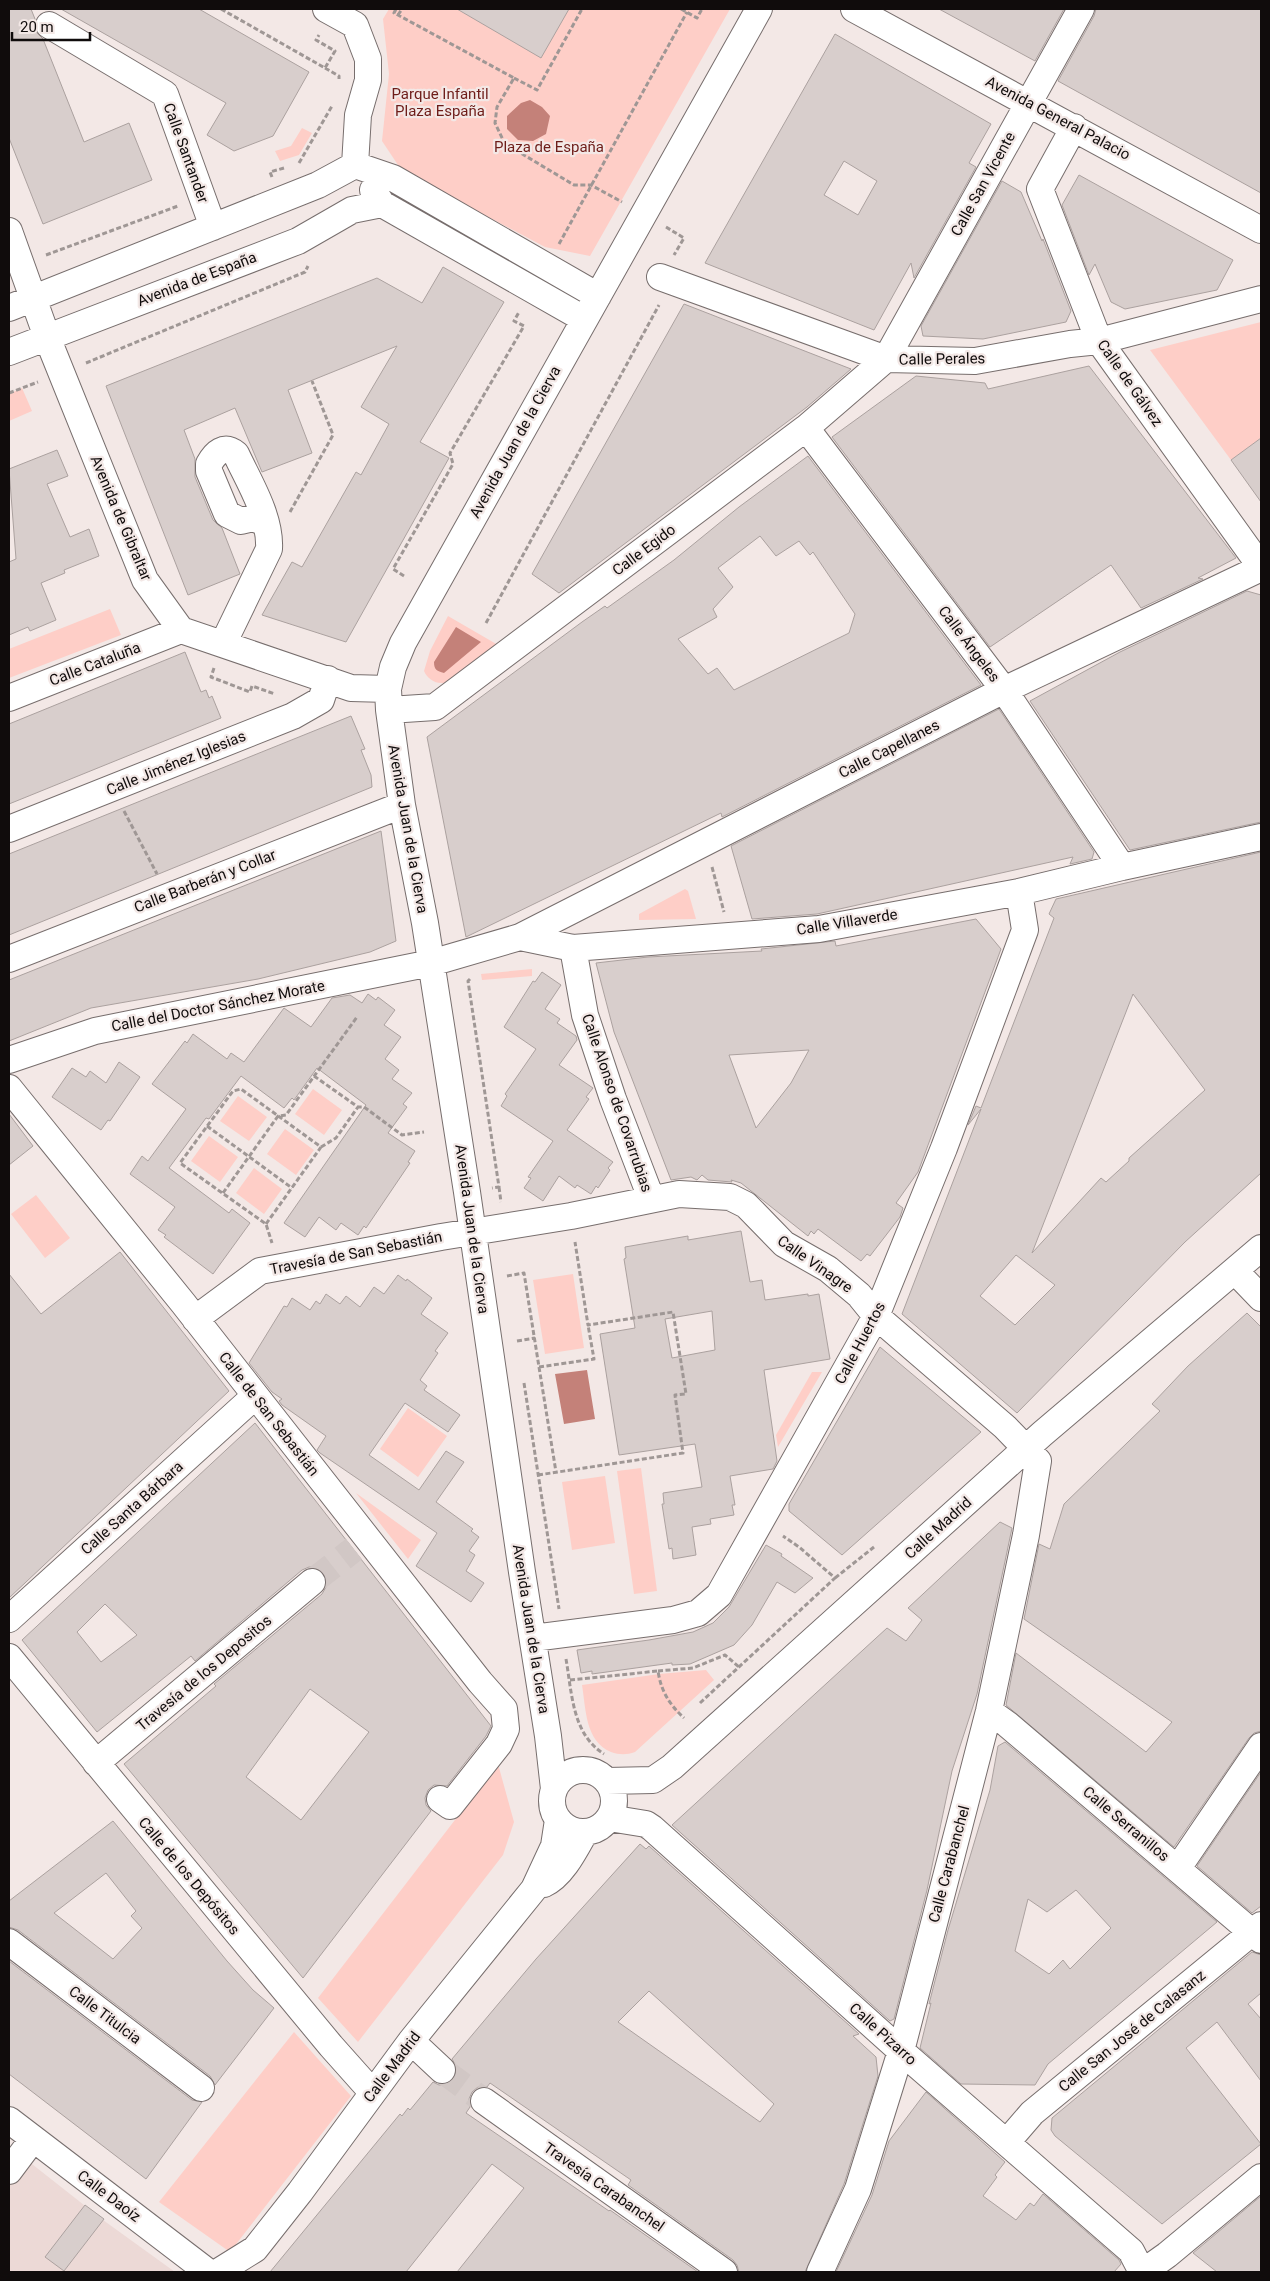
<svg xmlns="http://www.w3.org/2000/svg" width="1270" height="2281" font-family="Roboto,sans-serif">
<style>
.built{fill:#ecd9d6}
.green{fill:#fecec7}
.water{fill:#c48179}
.building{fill:#d8cecc;stroke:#aba19f;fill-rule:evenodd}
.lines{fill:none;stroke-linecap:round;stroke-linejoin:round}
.minor-tunnel{stroke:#d1c7c5;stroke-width:26;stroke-dasharray:26 13;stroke-linecap:butt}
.minor-casing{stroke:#776e6d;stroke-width:28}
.path{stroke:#9f9795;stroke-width:3;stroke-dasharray:5 2.5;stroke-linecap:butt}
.minor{stroke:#fff;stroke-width:26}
.labels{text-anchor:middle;stroke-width:4.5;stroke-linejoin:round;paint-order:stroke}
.park-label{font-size:15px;fill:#6e1d19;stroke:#f3e8e6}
.street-label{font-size:15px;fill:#100c0c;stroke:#f3e8e6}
</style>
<rect width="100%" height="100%" fill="#f3e8e6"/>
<!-- built -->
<path class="built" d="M 9,2146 L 103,2220 L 175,2272 L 9,2272 Z"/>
<!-- green -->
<path class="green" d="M 389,9 L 457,9 L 541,57 L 569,9 L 730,9 L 590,256 L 545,247 L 402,171 L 382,141 L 389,74 L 383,19 Z
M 302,128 L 312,133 L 299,155 L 280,161 L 275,151 L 291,146 Z
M 1261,322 L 1261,438 L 1231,460 L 1150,350 Z
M 22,388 L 32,411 L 9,421 L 9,394 Z
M 110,609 L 121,635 L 9,678 L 9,649 Z
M 448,616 L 498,645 C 488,653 454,682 443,683 C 435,684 427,678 424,671 L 430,651 Z
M 685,889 L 688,891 L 696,919 L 639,920 L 639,914 Z
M 532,969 L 532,976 L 482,980 L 481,974 Z
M 313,1089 L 342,1110 L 324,1135 L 295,1114 Z
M 238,1096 L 267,1117 L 249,1141 L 220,1121 Z
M 285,1129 L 314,1150 L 296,1175 L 267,1154 Z
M 209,1136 L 238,1157 L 220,1182 L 191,1161 Z
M 254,1168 L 282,1189 L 264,1214 L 236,1193 Z
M 36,1195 L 70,1238 L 45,1258 L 11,1214 Z
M 573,1274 L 584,1348 L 545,1354 L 533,1280 Z
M 812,1372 L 822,1372 L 778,1447 L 776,1435 Z
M 408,1408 L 447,1436 L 418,1477 L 380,1449 Z
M 641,1468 L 657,1591 L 634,1594 L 617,1471 Z
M 605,1476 L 615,1543 L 572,1550 L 562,1482 Z
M 356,1493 L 421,1540 L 408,1559 Z
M 706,1670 L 714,1680 L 635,1752 C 627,1755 619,1755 611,1752 C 585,1741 586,1709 582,1685 L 659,1674 Z
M 498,1764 L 514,1822 L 503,1855 L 358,2042 L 318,1998 Z
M 294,2032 L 351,2096 L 230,2252 L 159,2202 Z"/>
<!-- water -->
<path class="water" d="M 530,100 L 542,107 L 550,116 L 546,134 L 533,141 L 518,140 L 507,129 L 507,116 L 521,103 Z
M 456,627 L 481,642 L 444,673 C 437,671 434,670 434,662 Z
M 587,1370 L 595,1419 L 564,1424 L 555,1374 Z"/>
<!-- building -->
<path class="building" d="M 9,9 L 31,9 L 35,19 L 36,32 L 43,39 L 84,142 L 129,123 L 152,180 L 43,224 L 9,138 Z
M 61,9 L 199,9 L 309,72 L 273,136 L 234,151 L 207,135 L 226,103 Z
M 457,9 L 569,9 L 541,58 Z
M 939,9 L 1064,9 L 1035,61 Z
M 1096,9 L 1261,9 L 1261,193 L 1058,81 L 1094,16 Z
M 835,34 L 991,124 L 969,163 L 976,167 L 914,278 L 911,263 L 874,330 L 705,263 ZM 844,161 L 877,181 L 858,215 L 824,195 Z
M 1079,175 L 1233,260 L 1217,290 L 1125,309 L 1111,302 L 1095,264 L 1089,275 L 1062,205 Z
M 1002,181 L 1021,192 L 1042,241 L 1043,239 L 1071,311 L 1066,322 L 983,339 L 923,336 L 921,326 Z
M 443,267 L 504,302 L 420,442 L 449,458 L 346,642 L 262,615 L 292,562 L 302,567 L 356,472 L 361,475 L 389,424 L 361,407 L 397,346 L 288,390 L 312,453 L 262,472 L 235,408 L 184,430 L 195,459 L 195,477 L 213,520 L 222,528 L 240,574 L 188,595 L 106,386 L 377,278 L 422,303 Z
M 684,304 L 851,369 L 807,407 L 559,593 L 532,574 Z
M 1089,366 L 1236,558 L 1198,578 L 1203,579 L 1141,608 L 1111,565 L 990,647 L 832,437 L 916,376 L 985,383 L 988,389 Z
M 1261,438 L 1261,502 L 1231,460 Z
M 57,450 L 68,476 L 47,484 L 70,537 L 89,529 L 99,556 L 64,570 L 65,573 L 41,583 L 56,620 L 30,631 L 28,627 L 9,635 L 9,562 L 16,559 L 9,469 Z
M 808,456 L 981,685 L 722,817 L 721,813 L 466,937 L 427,737 L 582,622 L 605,606 L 607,608 L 674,560 L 739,507 ZM 760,536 L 776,556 L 799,541 L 810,555 L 813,552 L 855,614 L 849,633 L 734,690 L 717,668 L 708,674 L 678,639 L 717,617 L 713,609 L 733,587 L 718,568 Z
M 1247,591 L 1261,595 L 1261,822 L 1130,850 L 1030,701 L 1120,652 Z
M 185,652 L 201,692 L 206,690 L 209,698 L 212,696 L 221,718 L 9,804 L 9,724 Z
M 999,709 L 1094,852 L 1092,859 L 1070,864 L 1073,857 L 817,914 L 752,919 L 731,846 Z
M 351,716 L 365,749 L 361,750 L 371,775 L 372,787 L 9,935 L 9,854 Z
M 381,831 L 396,941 L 370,952 L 258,979 L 91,1008 L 9,1041 L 9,980 Z
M 1261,852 L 1261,1173 L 1185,1242 L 1017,1413 L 902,1314 L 981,1109 L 968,1125 L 976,1106 L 981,1108 L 1054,918 L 1049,914 L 1056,899 ZM 1133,994 L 1205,1090 L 1129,1158 L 1129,1161 L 1106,1182 L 1101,1178 L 1032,1253 ZM 1016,1255 L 1055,1285 L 1015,1325 L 980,1296 Z
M 976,919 L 1001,949 L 918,1172 L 896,1203 L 903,1208 L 900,1217 L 870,1256 L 867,1254 L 861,1261 L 818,1229 L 814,1234 L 811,1231 L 808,1236 L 741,1183 L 731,1180 L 732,1182 L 708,1180 L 702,1175 L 697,1180 L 691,1177 L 671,1180 L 614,1032 L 596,963 L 648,957 L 762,951 L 761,949 L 835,941 L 836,946 ZM 809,1050 L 791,1083 L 756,1128 L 729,1055 Z
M 542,972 L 561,985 L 545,1009 L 560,1019 L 557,1023 L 576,1036 L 577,1040 L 559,1065 L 593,1088 L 586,1097 L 589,1099 L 567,1130 L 613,1162 L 608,1168 L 610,1170 L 598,1188 L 596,1186 L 591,1194 L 577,1185 L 575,1188 L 559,1176 L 543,1201 L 524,1188 L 531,1178 L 528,1177 L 553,1141 L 501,1106 L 507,1096 L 505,1094 L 536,1049 L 504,1027 L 533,981 L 535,982 Z
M 368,994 L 376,1000 L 378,997 L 395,1010 L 384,1025 L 401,1037 L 385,1059 L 399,1070 L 392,1079 L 412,1093 L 403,1104 L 407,1107 L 388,1133 L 415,1151 L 408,1162 L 410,1163 L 366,1228 L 364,1226 L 358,1235 L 341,1223 L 336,1230 L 319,1217 L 305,1237 L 284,1223 L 366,1105 L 317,1068 L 294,1100 L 292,1098 L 284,1108 L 241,1076 L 209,1119 L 206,1118 L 169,1168 L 229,1213 L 232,1209 L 250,1223 L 213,1274 L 164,1237 L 166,1235 L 158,1230 L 175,1207 L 130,1174 L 142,1156 L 148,1161 L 186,1109 L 152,1084 L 185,1041 L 187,1043 L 193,1034 L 227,1059 L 231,1053 L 244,1062 L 284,1008 L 311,1027 L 332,998 L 350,995 L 362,1003 Z
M 119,1062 L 140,1077 L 110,1121 L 108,1120 L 101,1130 L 52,1097 L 72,1068 L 86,1077 L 90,1071 L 106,1083 Z
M 9,1114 L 33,1146 L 9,1165 Z
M 741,1231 L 750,1282 L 762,1280 L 765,1300 L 808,1294 L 808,1296 L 819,1294 L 830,1359 L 764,1370 L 777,1461 L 773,1469 L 730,1476 L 735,1505 L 732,1505 L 734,1515 L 710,1519 L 711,1524 L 692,1527 L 696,1555 L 673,1559 L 672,1548 L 669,1549 L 662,1504 L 664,1504 L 663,1493 L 702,1487 L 695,1444 L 619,1455 L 600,1334 L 635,1328 L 624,1259 L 626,1258 L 625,1247 L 688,1236 L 688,1240 ZM 712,1311 L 715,1350 L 672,1358 L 665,1319 Z
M 120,1252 L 229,1391 L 9,1598 L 9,1274 L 41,1314 Z
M 398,1275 L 406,1281 L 407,1279 L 432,1298 L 421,1314 L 448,1333 L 435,1351 L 438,1353 L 420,1380 L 427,1386 L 424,1390 L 460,1415 L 448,1432 L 405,1403 L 369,1455 L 419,1490 L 446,1451 L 464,1462 L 436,1502 L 473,1529 L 471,1531 L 479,1537 L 469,1551 L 475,1555 L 466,1571 L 484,1583 L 471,1602 L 416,1566 L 437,1533 L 320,1453 L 317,1450 L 326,1436 L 282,1405 L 279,1401 L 282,1399 L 272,1392 L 249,1363 L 284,1306 L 287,1307 L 292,1298 L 310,1310 L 316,1301 L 320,1304 L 326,1294 L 340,1304 L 346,1296 L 360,1307 L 374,1287 L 384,1294 Z
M 1247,1313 L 1261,1327 L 1261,1731 L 1254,1733 L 1249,1738 L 1174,1847 L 1006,1705 L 1016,1653 L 1146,1752 L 1172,1722 L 1024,1619 L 1039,1544 L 1050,1549 L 1064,1504 L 1160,1411 L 1152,1404 L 1188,1366 Z
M 880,1347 L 981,1432 L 842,1555 L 789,1511 L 789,1504 Z
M 255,1423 L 491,1726 L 486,1736 L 447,1786 L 434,1785 L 428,1790 L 425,1798 L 426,1805 L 431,1811 L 303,1978 L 124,1764 L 216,1686 L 214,1684 L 322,1594 L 326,1587 L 327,1580 L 324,1573 L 317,1568 L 309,1567 L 302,1570 L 195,1661 L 191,1656 L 97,1732 L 22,1640 ZM 105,1604 L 137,1635 L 101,1662 L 77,1632 ZM 310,1689 L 369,1732 L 301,1820 L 246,1777 Z
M 1000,1522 L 1012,1528 L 977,1694 L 952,1771 L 927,1890 L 894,2019 L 890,2021 L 672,1825 L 887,1628 L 906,1641 L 922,1620 L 908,1608 Z
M 766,1545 L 782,1554 L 781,1556 L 813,1578 L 795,1593 L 777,1582 L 752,1625 L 734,1645 L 690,1664 L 672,1665 L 672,1663 L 592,1674 L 592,1671 L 581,1673 L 577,1650 L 649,1640 L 693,1632 L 713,1623 L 729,1607 Z
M 1005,1742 L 1217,1922 L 1048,2064 L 1035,2085 L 961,2084 L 920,2048 L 931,2003 L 929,2004 L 948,1930 L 990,1790 L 998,1746 ZM 1076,1890 L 1111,1928 L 1070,1969 L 1063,1960 L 1049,1974 L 1015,1951 L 1028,1899 L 1047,1912 Z
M 1261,1772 L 1261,1906 L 1252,1913 L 1197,1866 Z
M 113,1821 L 227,1961 L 253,1990 L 274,2008 L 215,2085 L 210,2076 L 18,1930 L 9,1927 L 9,1901 ZM 106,1873 L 136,1911 L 131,1916 L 142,1928 L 113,1959 L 54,1913 Z
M 640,1844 L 646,1849 L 649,1846 L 859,2034 L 853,2036 L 876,2057 L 878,2076 L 844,2184 L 805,2272 L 739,2272 L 737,2265 L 733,2260 L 628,2185 L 631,2180 L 490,2083 L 487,2087 L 478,2087 L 472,2092 L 469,2099 L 470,2107 L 466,2113 L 609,2211 L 610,2210 L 698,2272 L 457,2272 L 524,2188 L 492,2164 L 406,2272 L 270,2272 L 400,2114 L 402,2116 L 408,2108 L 410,2110 L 433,2082 L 439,2085 L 446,2084 L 453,2080 L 457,2073 L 456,2066 L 452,2059 L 536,1959 ZM 649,1991 L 774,2104 L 760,2122 L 618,2022 Z
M 1252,1952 L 1261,1955 L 1261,1993 L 1248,2004 L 1261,2019 L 1261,2081 L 1217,2022 L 1186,2048 L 1261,2144 L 1162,2224 L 1055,2136 L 1051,2130 L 1052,2118 Z
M 9,1961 L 192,2100 L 202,2102 L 146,2179 L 9,2074 Z
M 926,2092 L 1005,2162 L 995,2175 L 997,2177 L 983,2196 L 1016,2220 L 1030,2203 L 1034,2206 L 1043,2194 L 1119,2260 L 1121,2264 L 1114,2272 L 836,2272 L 872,2195 L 889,2141 Z
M 1261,2196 L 1261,2272 L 1217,2272 L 1193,2253 Z
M 85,2205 L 104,2219 L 64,2271 L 45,2257 Z"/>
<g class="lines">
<!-- minor-tunnel -->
<path class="minor-tunnel" d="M 312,1582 L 354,1549
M 442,2070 L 484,2101"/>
<defs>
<path id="minor" d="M 326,9 L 355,25 L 368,59 L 368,80 L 358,115 L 355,165
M 854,9 L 1261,230
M 49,25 L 165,94 L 213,227
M 1074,127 L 1040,189 L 1099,341 L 1261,567
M 373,190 L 382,204 L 584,319
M 9,231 L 47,337 L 145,580 L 181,630 L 351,688 L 388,689
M 660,277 L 886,359 L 975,361 L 1070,344 L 1099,341 L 1261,299
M 9,308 L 318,185 L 355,165 L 393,178 L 598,296
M 9,352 L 298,241 L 352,210 L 382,204
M 806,428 L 1004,690 L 1122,867
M 223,644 L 269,549 C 271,517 249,482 236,454 C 224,444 215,453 209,464 L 209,471 L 227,514 L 241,521 L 253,518 L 265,523
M 9,698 L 181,630
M 389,710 L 435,707 L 806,428 L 886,359 L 1081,9
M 9,829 L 293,716 L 321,700 L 328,679
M 520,937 L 1004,690 L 1261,568
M 573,948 L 585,1015 L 613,1099 L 651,1198
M 9,959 L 402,805
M 9,1060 L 95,1031 L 431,963 L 520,937 L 573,948 L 819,929 L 1019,892 L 1122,867 L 1261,837
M 9,1088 L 183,1303 L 480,1682 L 504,1709
M 1235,1271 L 1261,1298
M 195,1319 L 260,1271 L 441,1237 L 571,1216 L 679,1194 L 730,1197 L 746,1205 L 784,1244 L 828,1269 L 859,1295 L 876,1316 L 1005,1427 L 1038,1461 L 1026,1535 L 989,1711 L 901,2051 L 858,2189 L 820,2272
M 9,1619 L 255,1396
M 533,1638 L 673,1620 L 698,1613 L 719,1595 L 876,1316 L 944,1148 L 1025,930 L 1019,892
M 9,1657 L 331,2046 L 372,2092
M 989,1711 L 1007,1724 L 1261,1940
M 96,1763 L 312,1582
M552 1801a31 31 0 1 1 62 0a31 31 0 1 1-62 0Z
M 607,1781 L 653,1780 L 672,1767 L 1042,1434 L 1261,1248
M 554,1789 L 548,1736 L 522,1572 L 467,1192 L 425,923 L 402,805 L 389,710 L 388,689 L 393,667 L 403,643 L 759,9
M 440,1799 L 450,1806 L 499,1744 L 506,1729 L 504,1709
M 609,1818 L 646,1824 L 652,1828 L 901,2051 L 1131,2251 L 1142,2272
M 1178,1868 L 1261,1746
M 544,1884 C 562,1876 575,1850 585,1832
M 9,1942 L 201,2088
M 411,2041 L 442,2070
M 484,2101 L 724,2272
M 9,2120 L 208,2272
M 1007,2142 L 1032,2113 L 1261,1925
M 9,2171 L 33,2139
M 218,2272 L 255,2249 L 300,2192 L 411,2041 L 534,1889 L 554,1846 L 558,1820
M 1143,2272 L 1167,2255 L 1261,2177"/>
</defs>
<!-- minor casing -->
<use href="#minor" class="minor-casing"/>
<!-- path -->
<path class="path" d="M 221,9 L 325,68 L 335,51 L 316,40 L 319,35
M 396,9 L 394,13 L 398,15 L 514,78 L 497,107 L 495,123 L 503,140 L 514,149 L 574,185 L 591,185 L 622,202
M 681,9 L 697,18 L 702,9
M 398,15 L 402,9
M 325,68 L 339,76 L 339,79
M 514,78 L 537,90 L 582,9
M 299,163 L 332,106
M 272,177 L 270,172 L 284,168
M 666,227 L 684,238 L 674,255
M 559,244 L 687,12
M 46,255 L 178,206
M 86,363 L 305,272 L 308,266
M 9,393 L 38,382
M 290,512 L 333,435 L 312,381
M 404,576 L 393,569 L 453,464 L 450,453 L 524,326 L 514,321 L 519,312
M 486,623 L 659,305
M 214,668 L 211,677 L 250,692 L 252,686 L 275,694
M 124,811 L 157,874
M 712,867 L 724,912
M 470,979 L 468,981 L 499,1187 L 492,1188
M 314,1076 L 358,1107 L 364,1107 L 402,1135 L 424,1132
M 207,1126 L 292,1188
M 321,1147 L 336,1138 L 358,1107
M 499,1187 L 501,1202
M 223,1193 L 278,1116 L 286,1115 L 357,1017
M 266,1224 L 321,1147 L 241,1089 L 233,1091 L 180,1163 L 266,1224 L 272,1243
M 507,1276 L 524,1273 L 539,1367 L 594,1359 L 588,1325
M 517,1341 L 535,1338
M 539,1367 L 556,1472
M 524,1383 L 559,1609
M 538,1475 L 683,1453 L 675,1395 L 686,1394 L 673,1312 L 588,1325 L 575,1242
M 835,1578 L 874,1547
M 566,1659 C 572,1693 572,1734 604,1754
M 658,1671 L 693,1668 L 725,1655 L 739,1667
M 570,1680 L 658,1671 C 661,1691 669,1704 684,1718
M 700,1703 L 835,1578 L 799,1547 L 783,1536"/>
<!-- minor -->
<use href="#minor" class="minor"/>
</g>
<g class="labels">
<!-- park labels -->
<g class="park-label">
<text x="440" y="99">Parque Infantil<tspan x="440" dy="17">Plaza España</tspan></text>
<text x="549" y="152">Plaza de España</text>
</g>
<!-- street labels -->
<g class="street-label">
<text transform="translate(1058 118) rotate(28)" y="5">Avenida General Palacio</text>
<text transform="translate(186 153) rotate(70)" y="5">Calle Santander</text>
<text transform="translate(983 184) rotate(-61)" y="5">Calle San Vicente</text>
<text transform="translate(197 279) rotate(-21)" y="5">Avenida de España</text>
<text transform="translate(942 359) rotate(-1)" y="5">Calle Perales</text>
<text transform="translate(1130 383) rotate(55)" y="5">Calle de Gálvez</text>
<text transform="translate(515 442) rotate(-61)" y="5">Avenida Juan de la Cierva</text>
<text transform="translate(121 518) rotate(67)" y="5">Avenida de Gibraltar</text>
<text transform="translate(644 550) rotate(-37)" y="5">Calle Egido</text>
<text transform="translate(969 644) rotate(53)" y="5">Calle Ángeles</text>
<text transform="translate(95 664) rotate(-21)" y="5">Calle Cataluña</text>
<text transform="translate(889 749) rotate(-27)" y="5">Calle Capellanes</text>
<text transform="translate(176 763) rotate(-22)" y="5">Calle Jiménez Iglesias</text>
<text transform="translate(408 829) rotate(80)" y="5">Avenida Juan de la Cierva</text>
<text transform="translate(205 881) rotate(-21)" y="5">Calle Barberán y Collar</text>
<text transform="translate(847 922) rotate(-9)" y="5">Calle Villaverde</text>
<text transform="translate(218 1006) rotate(-11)" y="5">Calle del Doctor Sánchez Morate</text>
<text transform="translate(617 1103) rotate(71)" y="5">Calle Alonso de Covarrubias</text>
<text transform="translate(472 1229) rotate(82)" y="5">Avenida Juan de la Cierva</text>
<text transform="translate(356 1253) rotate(-11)" y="5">Travesía de San Sebastián</text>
<text transform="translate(815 1264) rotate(35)" y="5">Calle Vinagre</text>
<text transform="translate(860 1343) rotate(-62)" y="5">Calle Huertos</text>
<text transform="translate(269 1414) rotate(52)" y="5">Calle de San Sebastián</text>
<text transform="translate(132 1508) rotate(-42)" y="5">Calle Santa Bárbara</text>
<text transform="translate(938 1528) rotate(-42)" y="5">Calle Madrid</text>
<text transform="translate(531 1629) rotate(81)" y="5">Avenida Juan de la Cierva</text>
<text transform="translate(204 1673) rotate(-40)" y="5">Travesía de los Depositos</text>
<text transform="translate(1126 1824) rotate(40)" y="5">Calle Serranillos</text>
<text transform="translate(949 1864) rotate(-75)" y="5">Calle Carabanchel</text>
<text transform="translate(189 1876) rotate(50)" y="5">Calle de los Depósitos</text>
<text transform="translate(105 2015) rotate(37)" y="5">Calle Titulcia</text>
<text transform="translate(1132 2031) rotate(-39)" y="5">Calle San José de Calasanz</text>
<text transform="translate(883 2034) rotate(42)" y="5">Calle Pizarro</text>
<text transform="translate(392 2067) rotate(-53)" y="5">Calle Madrid</text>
<text transform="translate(604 2187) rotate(35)" y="5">Travesía Carabanchel</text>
<text transform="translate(109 2196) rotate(37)" y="5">Calle Daoíz</text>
</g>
</g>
<!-- border -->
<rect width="1270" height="2281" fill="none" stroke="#100c0c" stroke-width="20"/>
<!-- scale -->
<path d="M12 32v8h78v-8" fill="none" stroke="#100c0c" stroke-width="2.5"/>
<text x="20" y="32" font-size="15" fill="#100c0c" stroke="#f3e8e6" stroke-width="4" paint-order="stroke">20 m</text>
</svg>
